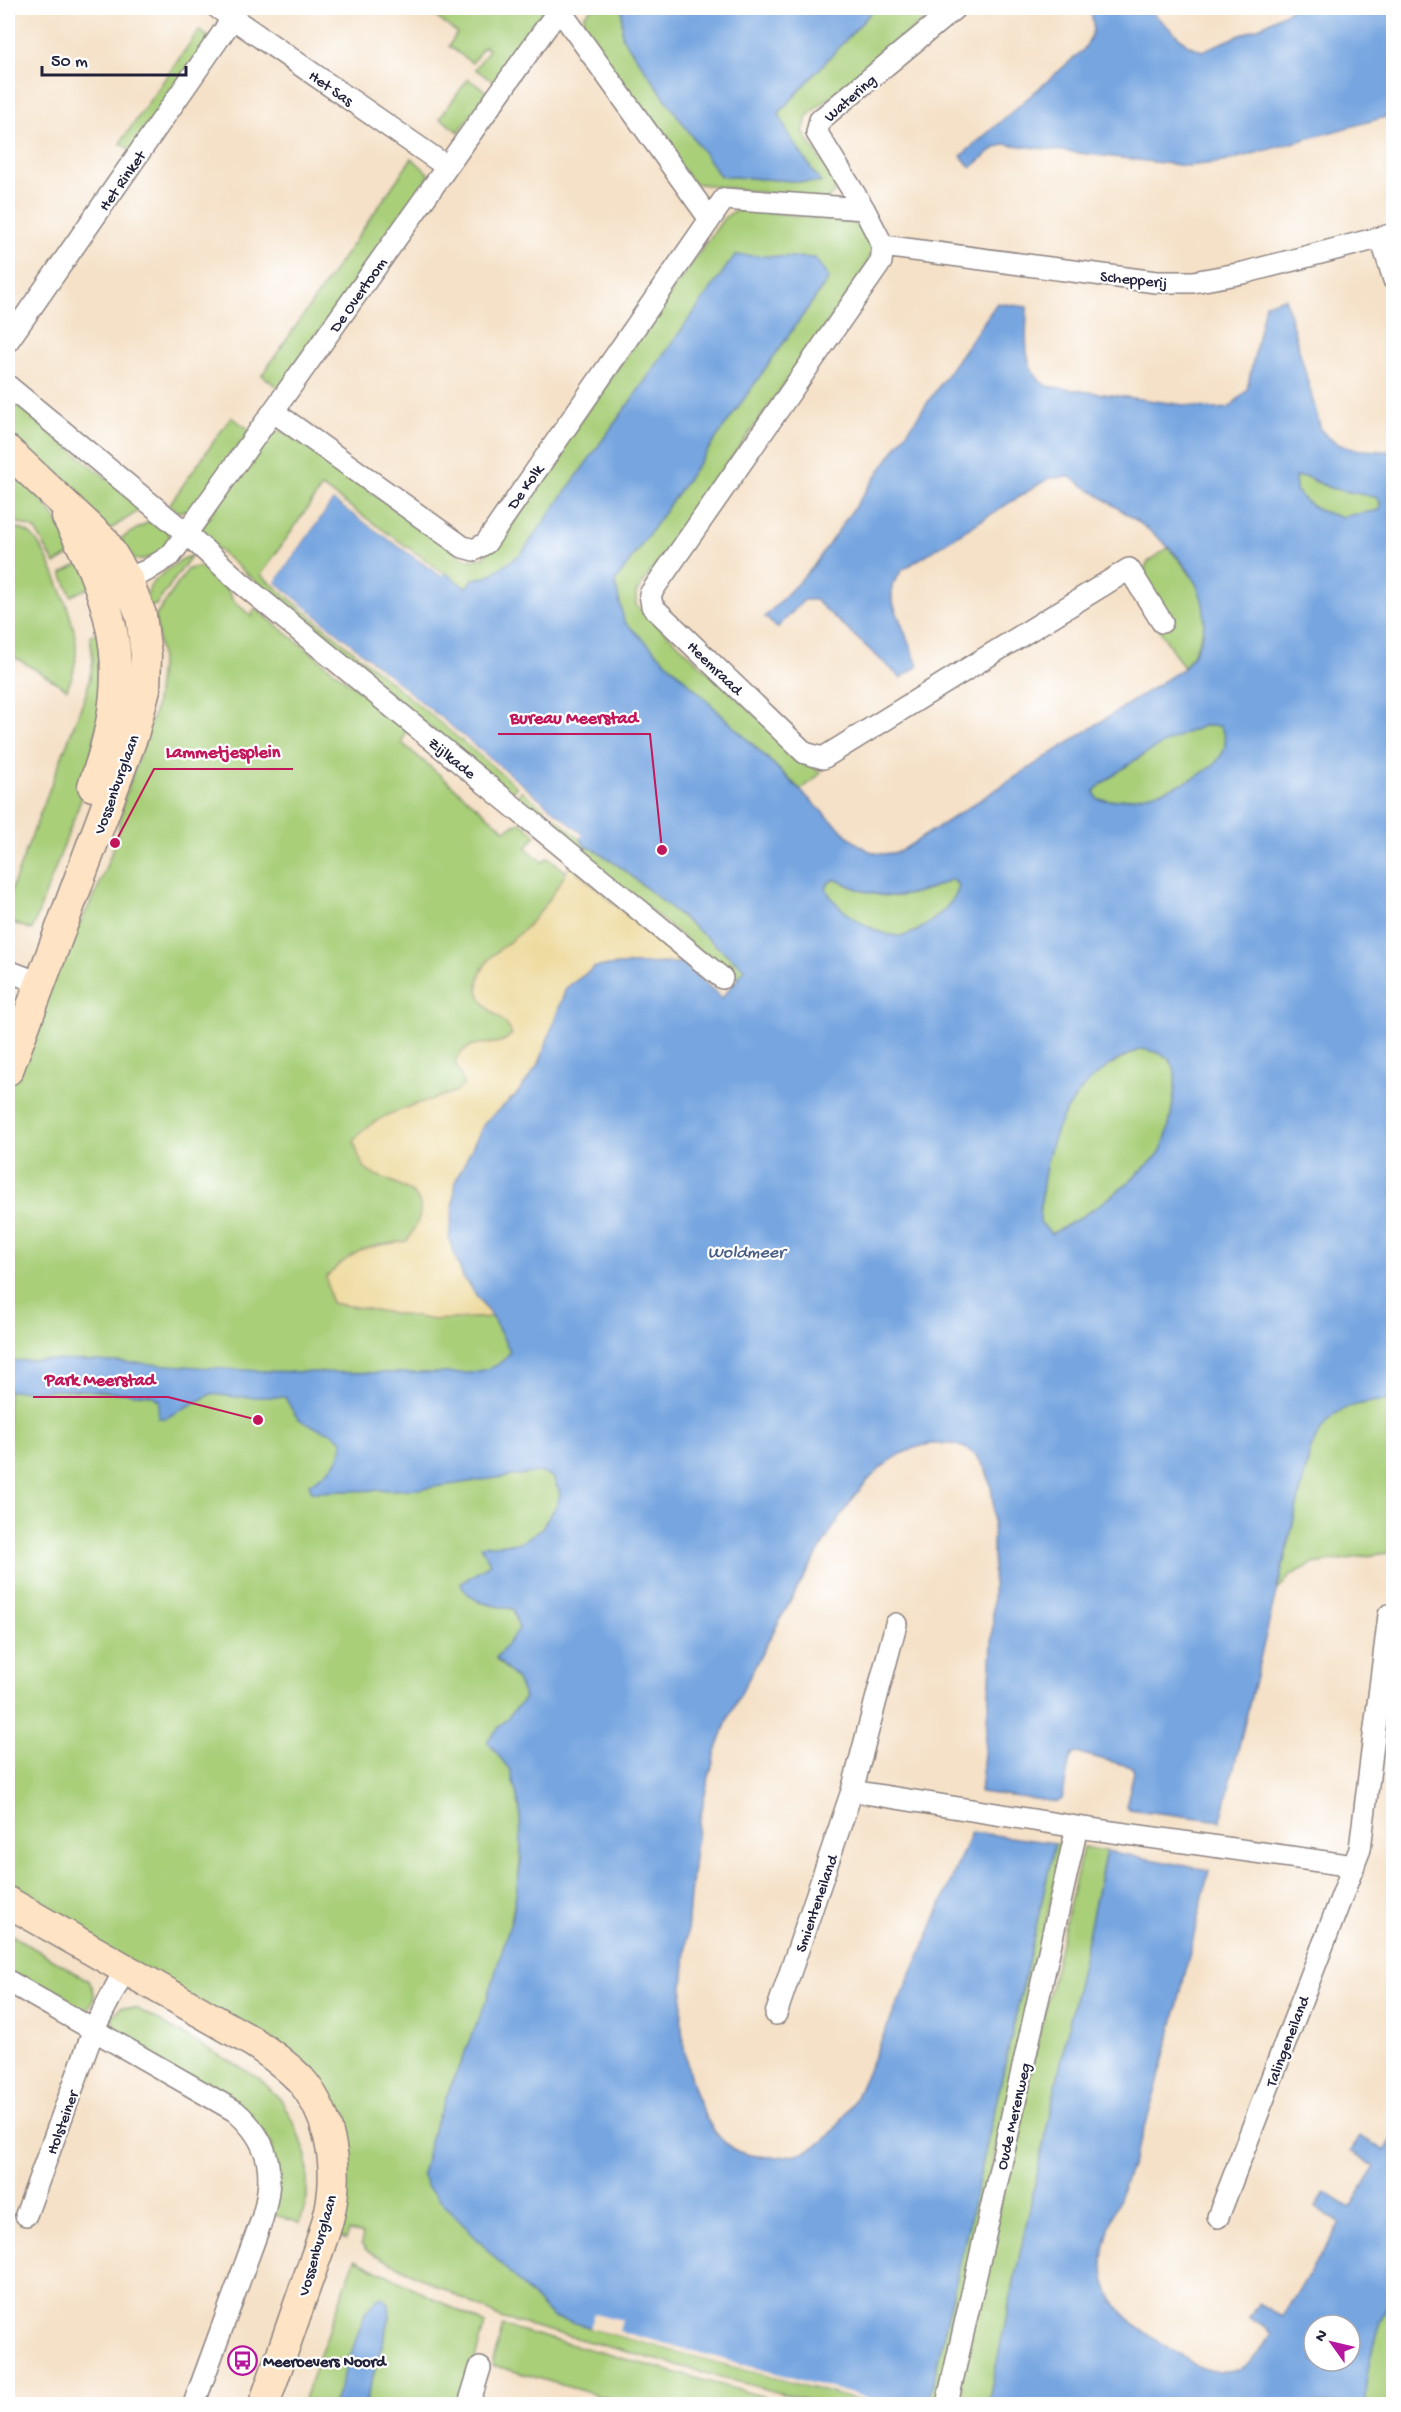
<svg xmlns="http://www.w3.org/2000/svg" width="1401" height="2412" font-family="'Gochi Hand',sans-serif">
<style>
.green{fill:#a9cf79;stroke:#66785a;stroke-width:1.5}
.sand{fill:#eeda9e;stroke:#887e6c;stroke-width:1.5}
.water{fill:#76a5e0;stroke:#4c648e;stroke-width:1.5;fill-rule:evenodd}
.pier{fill:#f5e1c7}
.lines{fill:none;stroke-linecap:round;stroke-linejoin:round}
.street-casing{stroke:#8c8281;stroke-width:24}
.secondary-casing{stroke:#8c8281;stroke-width:33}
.street{stroke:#fff;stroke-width:21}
.secondary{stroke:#fee4c5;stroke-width:30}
.labels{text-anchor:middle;stroke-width:4.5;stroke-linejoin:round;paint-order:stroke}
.street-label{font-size:16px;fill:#22223b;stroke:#fff}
.poi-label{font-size:16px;font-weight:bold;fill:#22223b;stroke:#fff;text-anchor:start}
.water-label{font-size:18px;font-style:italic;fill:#485d85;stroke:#fff}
.leader{fill:none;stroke:#c2185b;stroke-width:2}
.callout-dot{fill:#c2185b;stroke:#fff;stroke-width:2}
.callout-label{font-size:18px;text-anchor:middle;font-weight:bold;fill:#c2185b;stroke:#fff;stroke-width:4.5;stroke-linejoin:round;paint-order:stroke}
</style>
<rect width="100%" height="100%" fill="#fff"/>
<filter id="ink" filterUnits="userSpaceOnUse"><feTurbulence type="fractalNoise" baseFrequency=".0167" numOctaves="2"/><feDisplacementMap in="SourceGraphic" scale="12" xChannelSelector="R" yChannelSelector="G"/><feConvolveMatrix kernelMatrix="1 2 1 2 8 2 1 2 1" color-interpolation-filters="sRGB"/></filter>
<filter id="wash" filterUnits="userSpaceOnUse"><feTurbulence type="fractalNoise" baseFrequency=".008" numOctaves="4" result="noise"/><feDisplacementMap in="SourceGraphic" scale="24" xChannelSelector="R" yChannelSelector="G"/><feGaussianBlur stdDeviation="1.35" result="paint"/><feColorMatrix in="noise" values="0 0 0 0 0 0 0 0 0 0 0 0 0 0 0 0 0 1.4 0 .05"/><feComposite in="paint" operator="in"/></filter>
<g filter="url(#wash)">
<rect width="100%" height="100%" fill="#f5e1c7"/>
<!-- green -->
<path class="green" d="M 424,8 L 546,8 L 494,82 L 475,69 L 489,50 L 484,46 L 472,63 L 449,46 L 457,33 Z
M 592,8 L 624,8 L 622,10 L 720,176 L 820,183 L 787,134 L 779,113 L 875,8 L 938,8 L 807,116 L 803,132 L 835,182 L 834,193 L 825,201 L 693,183 L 583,29 L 584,16 Z
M 199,30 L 211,39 L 132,151 L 120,143 Z
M 468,79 L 487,92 L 459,132 L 440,118 Z
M 412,158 L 430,175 L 279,388 L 262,375 Z
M 746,209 L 852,223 C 888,243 866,265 850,291 L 636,593 L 636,605 L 798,755 L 821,773 L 801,790 L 623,621 L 615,582 L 829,278 L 521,554 L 487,577 L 473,579 L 466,588 L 322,487 L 261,575 L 517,786 L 510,795 L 204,538 L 203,526 L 266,434 L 278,431 L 285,432 L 464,558 L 473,560 L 484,557 L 724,218 L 733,212 Z
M 8,398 L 143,508 L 106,532 L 8,438 Z
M 231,417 L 250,430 L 191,514 L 185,510 L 179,512 L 169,505 Z
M 8,467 L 41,498 L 77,550 L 55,564 L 35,529 L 8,519 Z
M 1295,477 L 1306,477 L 1330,488 L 1376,497 L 1380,502 L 1380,511 L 1340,517 L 1318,510 L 1304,500 L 1296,490 Z
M 155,518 C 159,522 166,527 168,532 C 176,551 141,566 127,557 C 122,554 118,547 115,542 Z
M 8,525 C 14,527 23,529 29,533 C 48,548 74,619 76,644 C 77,660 74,674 67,689 L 8,653 Z
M 1168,548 C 1208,589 1218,619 1184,668 L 1160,631 L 1143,573 L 1148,562 Z
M 191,556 L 156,605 L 146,607 C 147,584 152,582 170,568 C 177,563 182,558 191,556 Z
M 83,562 L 92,586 L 71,596 L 62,573 Z
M 203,566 L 228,590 L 231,598 L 252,617 L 253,611 L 256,609 L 407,729 L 402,743 L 505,830 L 521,822 L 536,835 L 526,848 L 543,862 L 548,857 L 566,872 L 563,878 L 565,955 L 473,1318 L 492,1317 L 510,1351 L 504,1362 L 515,1475 L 539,1472 L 553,1477 L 560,1493 L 557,1505 L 541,1529 L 520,1543 L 482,1547 L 490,1564 L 478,1602 L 513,1609 L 520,1629 L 496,1659 L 517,1680 L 525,1698 L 488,1741 C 495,1750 505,1760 510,1770 C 519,1789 520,1813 521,1833 C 522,1935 475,2034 434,2126 L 589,2328 L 874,2404 L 821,2404 L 501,2318 L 366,2250 L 361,2244 L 363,2234 L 349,2231 L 346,2239 L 333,2233 L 320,2097 L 8,1894 L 8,1089 L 58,954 L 69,944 L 97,890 L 116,841 L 124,800 L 155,710 L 161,657 L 155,617 L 188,569 Z
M 104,631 L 108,667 L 85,789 L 32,930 L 8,921 L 8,898 L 87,691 L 93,662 L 90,635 Z
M 1203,726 L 1220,726 C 1221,729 1225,735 1225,739 C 1231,779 1126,806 1097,799 L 1094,791 C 1104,780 1116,774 1128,765 C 1153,747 1174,737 1203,726 Z
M 522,790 L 580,838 L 586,847 L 594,849 L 623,869 L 746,970 L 739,977 L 730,976 L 515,799 Z
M 835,879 C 880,902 907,901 952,879 L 959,886 C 955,906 918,937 897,936 C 873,934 835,910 826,888 L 829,882 Z
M 1141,1049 C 1166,1052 1178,1059 1175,1087 C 1172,1108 1170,1131 1161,1150 C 1158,1157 1151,1162 1145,1167 C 1117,1195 1086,1216 1051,1234 L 1040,1222 C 1042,1144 1064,1080 1141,1049 Z
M 1393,1399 L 1393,1552 L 1313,1564 L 1291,1575 L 1277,1591 L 1311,1448 C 1332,1403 1349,1406 1393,1399 Z
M 1055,1843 L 1063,1845 L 939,2404 L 928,2404 Z
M 1083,1847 L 1106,1851 L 988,2404 L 954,2404 Z
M 8,1933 L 88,1980 C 97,1992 96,2000 86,2011 L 75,2012 L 8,1974 Z
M 121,2007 L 138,2009 L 259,2078 L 282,2101 L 295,2126 L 307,2156 L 307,2198 L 300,2223 L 272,2214 L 272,2144 L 115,2031 L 112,2017 Z
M 355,2259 L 485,2324 L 462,2404 L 365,2404 L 390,2318 L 365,2313 L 334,2404 L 302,2404 Z
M 1393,2295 L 1393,2404 L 1365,2404 C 1364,2377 1377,2317 1393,2295 Z
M 503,2326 L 791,2404 L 628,2404 L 492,2365 Z"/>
<!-- sand -->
<path class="sand" d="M 570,865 L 682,963 L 633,964 L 595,967 L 553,1028 L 539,1064 L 517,1094 L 485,1122 L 463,1277 L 492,1317 L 434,1320 L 331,1303 L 326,1277 C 357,1247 365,1247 407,1241 C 430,1205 424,1195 386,1179 C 381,1176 372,1175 368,1171 C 360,1164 357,1151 354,1141 C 373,1112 425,1103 457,1091 L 464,1084 L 455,1061 C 473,1031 495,1054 512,1034 C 506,1018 486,1012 480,996 C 475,984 480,972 487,962 C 494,951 509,943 518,935 C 540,915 557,890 570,865 Z"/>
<!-- water -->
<path class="water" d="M 624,8 L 875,8 L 779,113 L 788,134 L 821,183 L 720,176 L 622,37 L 622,10 Z
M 1089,8 L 1147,8 L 1188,45 L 1202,51 L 1260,27 L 1294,8 L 1393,8 L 1393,115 L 1223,162 L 1187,166 L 1005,144 L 992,150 L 971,168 L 961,156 L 1084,49 C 1094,33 1096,26 1089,8 Z
M 735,255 L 815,258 L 829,278 L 615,582 L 624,621 L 831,820 C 854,840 868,862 901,851 L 1184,668 C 1192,657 1200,646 1203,632 C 1217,559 1120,511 1070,477 L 1049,478 L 902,570 L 892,585 L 892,600 L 918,666 L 901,678 L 815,600 L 804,600 L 777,628 L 765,617 L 812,568 L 997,303 L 1027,307 C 1027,336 1020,367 1046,386 L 1213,409 L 1229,408 L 1247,390 L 1265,304 L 1285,298 L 1321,430 C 1341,454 1364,449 1393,452 L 1393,1399 C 1349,1406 1332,1403 1311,1448 L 1221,1821 L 1129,1809 L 1126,1806 L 1134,1772 L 1132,1767 L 1079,1753 L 1073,1754 L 1070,1759 L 1062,1799 L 1058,1802 L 980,1792 C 989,1712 995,1632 993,1551 C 993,1523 997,1489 983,1465 C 972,1445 951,1442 931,1444 C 881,1451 849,1501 825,1541 C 799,1585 774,1629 750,1676 C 742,1692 733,1707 726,1724 C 698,1796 691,1871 686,1948 C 685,1974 680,2003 682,2029 C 685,2066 699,2127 733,2149 C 742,2155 762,2157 772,2157 C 819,2156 832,2136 855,2099 L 929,1934 L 971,1832 L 1055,1843 L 928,2404 L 874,2404 L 552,2317 L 428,2188 L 422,2174 L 434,2126 L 488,1997 L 513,1914 L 521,1861 L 520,1808 L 510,1770 L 487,1741 L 525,1698 L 517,1680 L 496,1658 L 519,1629 L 513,1609 C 492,1605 469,1604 461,1583 L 490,1564 L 481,1546 L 520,1543 L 541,1529 L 557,1505 L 560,1493 L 553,1477 L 539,1472 L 420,1489 L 312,1492 L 309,1484 C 327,1473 341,1464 343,1442 C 331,1428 313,1430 299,1419 C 293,1414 289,1404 285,1397 L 237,1397 L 211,1394 L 166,1418 L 158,1418 L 159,1400 L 151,1395 L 80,1390 L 8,1391 L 8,1361 C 85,1358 163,1365 241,1370 C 317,1374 393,1372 469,1373 C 487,1369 501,1368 510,1351 L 492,1317 L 463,1277 L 449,1239 L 456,1180 L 485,1122 L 517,1094 L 539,1064 L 566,988 L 595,967 L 633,964 L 682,963 L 722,998 L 745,969 L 623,869 L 594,849 L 586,847 L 580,838 L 582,834 L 275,582 L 333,500 L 441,576 L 444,572 L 466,588 L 473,579 L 487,577 L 521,554 ZM 1295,477 L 1307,477 L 1330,488 L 1376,497 L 1380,502 L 1380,510 L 1340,517 L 1318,510 L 1304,500 L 1296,490 ZM 1203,726 L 1220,726 C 1222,730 1225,735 1225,739 C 1231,779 1126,806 1097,799 L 1094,791 C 1104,780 1116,774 1128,765 C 1152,748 1175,737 1203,726 ZM 835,879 C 880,902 907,901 952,879 L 959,886 C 955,906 918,937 897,936 C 873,934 835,910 826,888 L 829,882 ZM 1141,1049 C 1166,1052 1178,1059 1175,1087 C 1172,1108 1170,1131 1161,1150 C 1158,1157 1151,1162 1145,1167 C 1117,1195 1086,1216 1051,1234 L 1040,1222 C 1042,1144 1064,1080 1141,1049 Z
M 1106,1851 L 1209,1870 C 1190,1952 1172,2035 1148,2117 C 1137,2157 1117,2196 1107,2237 C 1102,2255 1101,2273 1108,2291 C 1121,2323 1169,2347 1197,2366 C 1238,2382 1251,2366 1272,2333 L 1249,2317 L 1258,2303 L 1282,2317 L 1340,2224 L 1316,2207 L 1325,2192 L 1350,2208 L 1375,2167 L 1351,2151 L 1360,2136 L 1385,2151 L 1393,2137 L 1393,2295 C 1377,2317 1364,2377 1365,2404 L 988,2404 ZM 1314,2325 L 1350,2325 L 1350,2361 L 1314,2361 Z
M 381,2297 L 389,2303 L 390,2317 L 365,2404 L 334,2404 L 365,2313 L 373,2303 Z"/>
<!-- pier -->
<path class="pier" d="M 331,498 L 335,498 L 441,572 L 444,572 L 442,576 L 333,500 L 275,582 L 583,835 L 580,838 L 272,583 L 272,580 Z
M 594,2313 L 622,2320 L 619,2331 L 890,2404 L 874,2404 L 589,2328 Z"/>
</g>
<g filter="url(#ink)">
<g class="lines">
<defs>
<path id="street" d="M 218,8 L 446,166
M 955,8 L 820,120 L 817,133 L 864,209 L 883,246 L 881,262 L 650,594 L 652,606 L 805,753 L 823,758 L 1129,569 L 1162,622
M 559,9 L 709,218
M 1381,238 L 1394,280
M 883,246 L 1156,282 L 1193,282 L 1243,273 L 1394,234
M 8,341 L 233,18
M 8,386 L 187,534 L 240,582 L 722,978
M 274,412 L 463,547 L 474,550 L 486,543 L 724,199 L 864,209
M 116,583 L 146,571 L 171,555 L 560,8
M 8,971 L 40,983
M 852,1791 L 1077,1827 L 1354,1866
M 8,1981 L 235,2111 C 272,2143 275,2175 262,2219 L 194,2404
M 776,2014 L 852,1791 L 896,1624
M 26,2215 L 94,2029 L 124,1971
M 1218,2217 L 1360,1849 L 1389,1615
M 469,2404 L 480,2368
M 947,2404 L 1077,1827"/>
<path id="secondary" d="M 8,451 L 104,541 L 127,579 L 141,615 L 146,655 L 145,689 L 133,735 L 8,1070
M 67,517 C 120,611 132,683 93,786
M 8,1902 L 253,2042 C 270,2053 286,2065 300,2079 C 328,2111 338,2159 332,2200 C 328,2227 317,2253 308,2279 C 293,2321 279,2363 264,2404"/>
</defs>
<!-- street casing -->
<use href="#street" class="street-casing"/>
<!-- secondary casing -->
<use href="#secondary" class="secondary-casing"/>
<!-- street -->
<use href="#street" class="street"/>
<!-- secondary -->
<use href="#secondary" class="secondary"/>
</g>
</g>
<!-- icons -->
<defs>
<symbol id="bus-ring" viewBox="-11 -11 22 22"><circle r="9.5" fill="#fff" stroke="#b5179e" stroke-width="1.5"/><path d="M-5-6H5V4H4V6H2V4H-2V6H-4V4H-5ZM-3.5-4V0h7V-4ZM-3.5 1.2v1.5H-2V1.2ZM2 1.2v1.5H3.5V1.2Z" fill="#b5179e"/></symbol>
</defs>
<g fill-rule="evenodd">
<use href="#bus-ring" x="226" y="2344" width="33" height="33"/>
</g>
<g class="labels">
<!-- street labels -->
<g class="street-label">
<text transform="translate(332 87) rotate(35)" y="6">Het Sas</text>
<text transform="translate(849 97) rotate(-41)" y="6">Watering</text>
<text transform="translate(121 180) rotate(-55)" y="6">Het Rinket</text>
<text transform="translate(1134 278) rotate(6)" y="6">Schepperij</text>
<text transform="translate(357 294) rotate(-55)" y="6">De Overtoom</text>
<text transform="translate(524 486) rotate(-55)" y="6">De Kolk</text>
<text transform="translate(716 667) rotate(44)" y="6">Heemraad</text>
<text transform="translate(453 757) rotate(39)" y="6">Zijlkade</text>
<text transform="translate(115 784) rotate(-70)" y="6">Vossenburglaan</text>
<text transform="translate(815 1903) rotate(-71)" y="6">Smienteneiland</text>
<text transform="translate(1286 2041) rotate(-69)" y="6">Talingeneiland</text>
<text transform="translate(1012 2116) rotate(-77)" y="6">Oude Merenweg</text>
<text transform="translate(61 2122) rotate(-70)" y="6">Holsteiner</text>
<text transform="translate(316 2245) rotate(-74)" y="6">Vossenburglaan</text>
</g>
<!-- poi labels -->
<g class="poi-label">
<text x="263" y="2366">Meeroevers Noord</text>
</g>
<!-- water labels -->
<g class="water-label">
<text x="746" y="1257">Woldmeer</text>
</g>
</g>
<!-- callouts -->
<path class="leader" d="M662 850L650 734H498M115 843L154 769H293M258 1420L168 1397H33"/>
<g class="callout-dot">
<circle cx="662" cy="850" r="6"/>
<circle cx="115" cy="843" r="6"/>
<circle cx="258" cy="1420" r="6"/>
</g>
<g class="callout-label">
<text x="574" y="723">Bureau Meerstad</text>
<text x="223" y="757">Lammetjesplein</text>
<text x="100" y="1385">Park Meerstad</text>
</g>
<!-- margin -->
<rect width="1401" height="2412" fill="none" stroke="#fff" stroke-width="30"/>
<!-- north arrow -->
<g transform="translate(1332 2343) rotate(304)"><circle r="28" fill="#ffffff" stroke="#a7a7b1" stroke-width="1.5"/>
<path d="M0-4.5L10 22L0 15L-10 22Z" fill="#b5179e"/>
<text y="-9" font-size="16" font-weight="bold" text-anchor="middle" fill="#22223b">N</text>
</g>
<!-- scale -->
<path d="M42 66v9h144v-9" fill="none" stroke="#22223b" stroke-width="3"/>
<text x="51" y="66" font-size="18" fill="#22223b" stroke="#ffffff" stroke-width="4.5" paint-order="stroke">50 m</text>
</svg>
